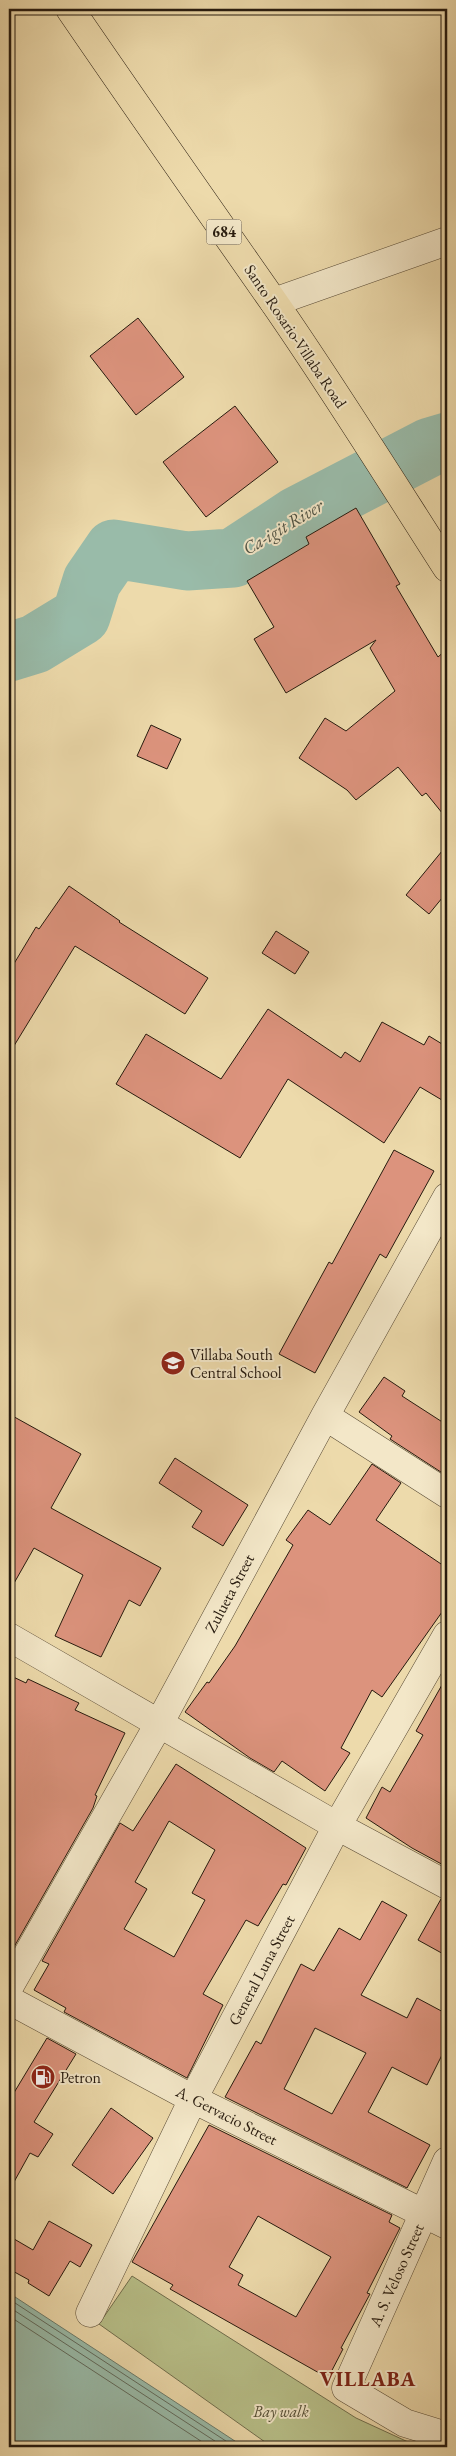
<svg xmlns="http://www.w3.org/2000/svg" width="456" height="2456" font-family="'EB Garamond',serif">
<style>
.green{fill:#b8c089;stroke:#6f6d4c}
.water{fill:#99bba9;stroke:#6b7b6b}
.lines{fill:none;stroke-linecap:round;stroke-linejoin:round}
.shore{stroke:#606a5c;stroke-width:1}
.river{stroke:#99bba9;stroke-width:59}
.building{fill:#dc937d;stroke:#261a0e;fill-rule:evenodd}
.minor-casing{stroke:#584a35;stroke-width:29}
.major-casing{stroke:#261a0e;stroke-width:29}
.minor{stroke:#f3e7c8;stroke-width:28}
.major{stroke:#eddaab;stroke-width:28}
.labels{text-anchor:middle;stroke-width:4;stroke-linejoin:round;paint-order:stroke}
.shield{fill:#f3e7c8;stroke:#645846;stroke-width:1}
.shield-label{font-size:15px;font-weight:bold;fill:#261a0e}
.street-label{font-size:16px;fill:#261a0e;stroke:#f3e7c8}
.poi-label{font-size:16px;fill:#261a0e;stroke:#f3e7c8;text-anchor:start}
.park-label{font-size:16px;font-style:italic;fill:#524c33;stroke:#f3e7c8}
.water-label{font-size:18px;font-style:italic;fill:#4e5244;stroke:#f3e7c8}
.district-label{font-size:21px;font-weight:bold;letter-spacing:1px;fill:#7a1f14;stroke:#f3e7c8}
</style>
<rect width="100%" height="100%" fill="#eddaab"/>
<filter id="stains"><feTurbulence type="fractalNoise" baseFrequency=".004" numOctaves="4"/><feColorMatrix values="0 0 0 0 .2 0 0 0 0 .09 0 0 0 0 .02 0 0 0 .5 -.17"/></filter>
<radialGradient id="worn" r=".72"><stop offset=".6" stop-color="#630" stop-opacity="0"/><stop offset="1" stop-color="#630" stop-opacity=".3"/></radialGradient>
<!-- green -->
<path class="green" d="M 132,2276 L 356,2418 L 419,2447 L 272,2447 L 99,2324 Z"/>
<!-- water -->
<path class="water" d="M 9,2293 L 244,2447 L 9,2447 Z"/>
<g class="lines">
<!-- shore -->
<path class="shore" d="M 9,2299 L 235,2447
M 9,2307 L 224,2447
M 9,2316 L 210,2447"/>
<!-- river -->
<path class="river" d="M 9,652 L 35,644 L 81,616 L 92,581 L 114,549 L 187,561 L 233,558 L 297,516 L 430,447 L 447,442"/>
</g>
<!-- building -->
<path class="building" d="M 138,318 L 184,377 L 136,415 L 90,356 Z
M 235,406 L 278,462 L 206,517 L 163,462 Z
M 356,508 L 400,584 L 396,586 L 438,657 L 447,649 L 447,819 L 426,793 L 422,796 L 398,767 L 356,800 L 347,790 L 299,758 L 325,718 L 346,731 L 395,691 L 370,648 L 376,640 L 286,693 L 254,639 L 274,627 L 247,581 L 309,544 L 306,537 Z
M 151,725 L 181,739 L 167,769 L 137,756 Z
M 447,845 L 447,892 L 429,914 L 406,895 Z
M 69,886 L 120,921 L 119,922 L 208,978 L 185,1014 L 75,946 L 9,1054 L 9,972 L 36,927 L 39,929 Z
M 276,931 L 309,952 L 295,974 L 262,953 Z
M 268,1009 L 341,1058 L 345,1052 L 360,1062 L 382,1022 L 424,1045 L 429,1036 L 447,1047 L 447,1103 L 420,1087 L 384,1143 L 288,1079 L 240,1158 L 116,1084 L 146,1034 L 221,1079 Z
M 394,1150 L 434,1171 L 386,1258 L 380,1254 L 315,1373 L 279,1354 L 329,1262 L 332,1264 Z
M 384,1377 L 405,1391 L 402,1396 L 447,1425 L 447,1476 L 390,1439 L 392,1436 L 359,1412 Z
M 9,1414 L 81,1454 L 51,1508 L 161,1568 L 140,1606 L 129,1600 L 101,1657 L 55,1636 L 83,1575 L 34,1548 L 9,1592 Z
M 175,1458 L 248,1505 L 223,1546 L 192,1527 L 202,1511 L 159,1483 Z
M 372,1464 L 401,1483 L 376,1520 L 447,1568 L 447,1605 L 382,1697 L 372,1690 L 341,1748 L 350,1753 L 325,1791 L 282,1761 L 274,1772 L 250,1758 L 185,1712 L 207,1682 L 209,1683 L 235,1646 L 293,1545 L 286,1540 L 308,1510 L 330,1525 Z
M 9,1675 L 26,1683 L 28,1679 L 79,1703 L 75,1710 L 125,1733 L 95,1795 L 97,1796 L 93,1808 L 14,1947 L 9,1945 Z
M 447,1676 L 447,1867 L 412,1848 L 366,1818 L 382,1787 L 390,1792 L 423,1735 L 416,1731 Z
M 176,1764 L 306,1848 L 286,1885 L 283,1884 L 258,1926 L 246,1920 L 203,1994 L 223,2005 L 187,2078 L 64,2012 L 66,2008 L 34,1990 L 49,1964 L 42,1961 L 120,1823 L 133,1831 ZM 169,1821 L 215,1850 L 192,1893 L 205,1900 L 174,1957 L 124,1929 L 147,1889 L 135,1882 Z
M 441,1899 L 447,1901 L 447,1956 L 418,1940 Z
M 382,1901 L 407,1915 L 361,1995 L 407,2018 L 417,1998 L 447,2014 L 447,2045 L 427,2085 L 392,2067 L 368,2112 L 430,2145 L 407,2188 L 225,2097 L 256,2041 L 261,2044 L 301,1964 L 314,1971 L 339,1928 L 360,1940 ZM 315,2028 L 366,2053 L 332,2114 L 284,2089 Z
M 47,2038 L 76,2054 L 34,2122 L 53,2134 L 38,2157 L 30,2153 L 9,2191 L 9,2101 Z
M 111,2108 L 153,2138 L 113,2194 L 72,2165 Z
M 209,2125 L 392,2215 L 389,2222 L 400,2228 L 367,2293 L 370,2294 L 341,2348 L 343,2349 L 328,2378 L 170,2289 L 173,2285 L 132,2262 ZM 258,2216 L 331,2257 L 296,2317 L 238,2285 L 243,2275 L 229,2267 Z
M 49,2221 L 92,2245 L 80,2267 L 70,2261 L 49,2296 L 28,2283 L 29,2280 L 9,2269 L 9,2236 L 33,2250 Z"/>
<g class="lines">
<defs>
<path id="minor" d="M 274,302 L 447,241
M 325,1416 L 447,1494
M 9,1637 L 337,1826 L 447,1885
M 9,1987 L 160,1722 L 325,1416 L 447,1197
M 9,2000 L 193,2099 L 447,2225
M 447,2161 L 346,2388 L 405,2423 L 447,2436
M 90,2313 L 193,2099 L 337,1826 L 447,1635"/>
<path id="major" d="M 70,9 C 137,107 205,204 273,301 C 334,389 390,479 447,568"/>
</defs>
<!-- minor casing -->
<use href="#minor" class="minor-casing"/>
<!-- major casing -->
<use href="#major" class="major-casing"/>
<!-- minor -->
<use href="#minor" class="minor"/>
<!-- major -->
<use href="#major" class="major"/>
</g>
<!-- icons -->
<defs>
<symbol id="school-disc" viewBox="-11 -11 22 22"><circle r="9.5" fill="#8f2418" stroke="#f3e7c8"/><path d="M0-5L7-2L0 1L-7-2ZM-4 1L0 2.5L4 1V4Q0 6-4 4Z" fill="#fff"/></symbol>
<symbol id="fuel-disc" viewBox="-11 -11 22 22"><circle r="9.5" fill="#8f2418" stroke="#f3e7c8"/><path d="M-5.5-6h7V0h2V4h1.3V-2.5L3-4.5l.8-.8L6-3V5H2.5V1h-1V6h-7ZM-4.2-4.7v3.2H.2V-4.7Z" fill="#fff"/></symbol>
</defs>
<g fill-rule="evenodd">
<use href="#school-disc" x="159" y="1349" width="28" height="28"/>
<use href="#fuel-disc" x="29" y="2063" width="28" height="28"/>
</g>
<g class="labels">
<!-- shield labels -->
<rect class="shield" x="206.5" y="219.5" width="35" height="25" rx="4"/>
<g class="shield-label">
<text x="224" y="237">684</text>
</g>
<!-- street labels -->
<g class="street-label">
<text transform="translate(296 336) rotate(56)" y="6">Santo Rosario-Villaba Road</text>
<text transform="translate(229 1593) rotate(-62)" y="6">Zulueta Street</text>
<text transform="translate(261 1970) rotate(-62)" y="6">General Luna Street</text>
<text transform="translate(227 2115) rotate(27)" y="6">A. Gervacio Street</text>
<text transform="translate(396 2275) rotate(-66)" y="6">A. S. Veloso Street</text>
</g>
<!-- poi labels -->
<g class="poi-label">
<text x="190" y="1360">Villaba South<tspan x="190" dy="18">Central School</tspan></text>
<text x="60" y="2083">Petron</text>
</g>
<!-- park labels -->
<g class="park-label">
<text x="281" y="2417">Bay walk</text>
</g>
<!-- water labels -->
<g class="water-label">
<text transform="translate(283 527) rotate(-31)" y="6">Ca-igit River</text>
</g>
<!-- district labels -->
<g class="district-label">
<text x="368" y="2386">VILLABA</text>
</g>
</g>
<!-- margin -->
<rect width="456" height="2456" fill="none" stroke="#eddaab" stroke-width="30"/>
<rect x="10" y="10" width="436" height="2436" fill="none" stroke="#261a0e" stroke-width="2.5"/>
<rect x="15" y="15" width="426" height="2426" fill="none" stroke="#261a0e"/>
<rect width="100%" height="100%" filter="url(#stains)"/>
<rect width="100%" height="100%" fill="url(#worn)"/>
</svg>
